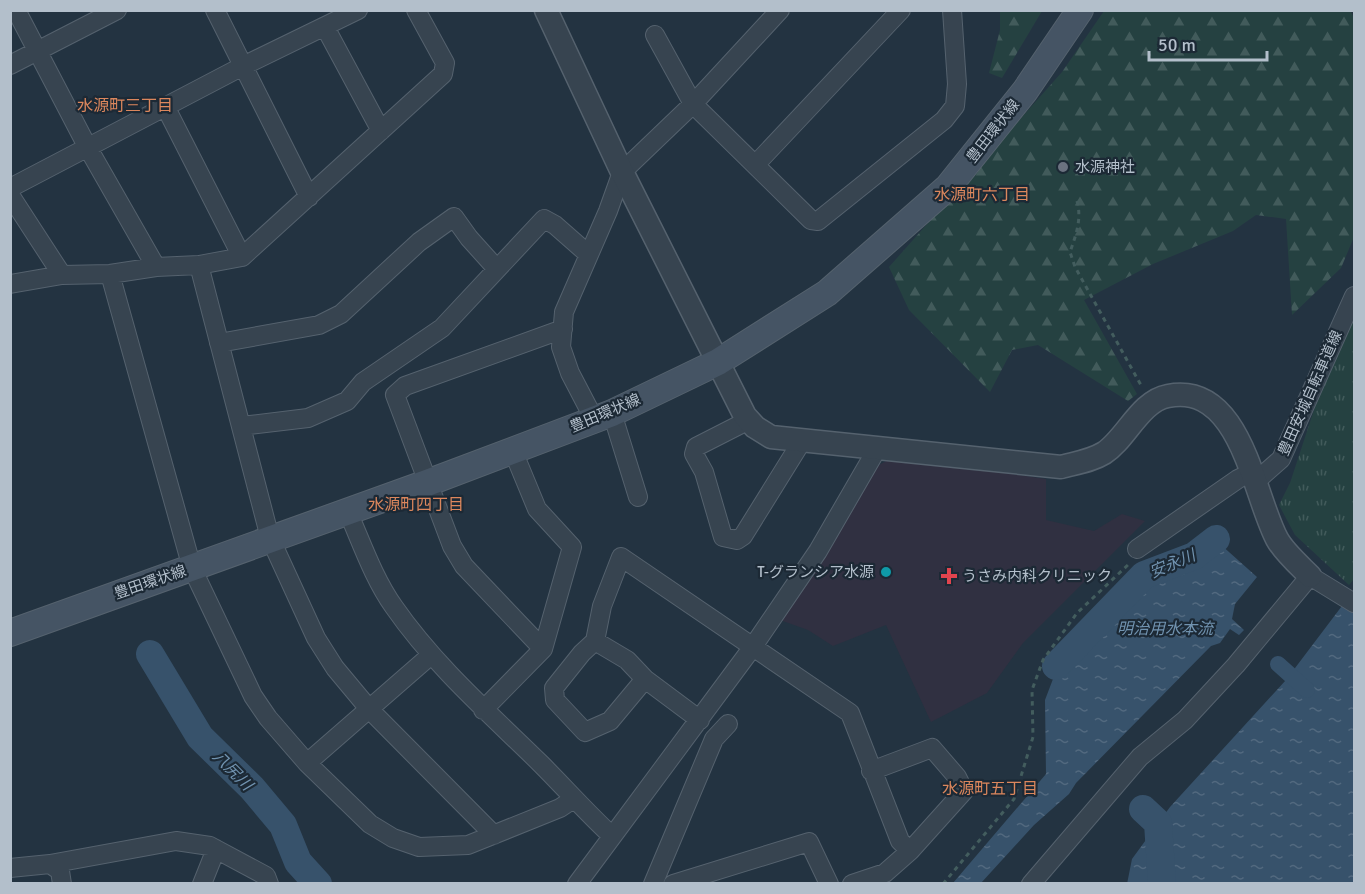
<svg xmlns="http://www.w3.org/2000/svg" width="1365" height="894" font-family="Signika,'Noto Sans JP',sans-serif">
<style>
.medical{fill:#303041}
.grass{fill:url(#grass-tufts)}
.forest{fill:url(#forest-firs)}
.water{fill:url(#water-ripples)}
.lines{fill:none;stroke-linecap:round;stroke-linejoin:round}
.canal{stroke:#37526b;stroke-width:16}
.river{stroke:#37526b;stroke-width:28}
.minor-casing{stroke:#55626e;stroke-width:20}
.tertiary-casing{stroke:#55626e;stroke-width:25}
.secondary-casing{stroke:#55626e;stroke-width:28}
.path{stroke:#435d5e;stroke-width:3;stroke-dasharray:4.5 4.5;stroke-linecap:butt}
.minor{stroke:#374450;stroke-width:18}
.tertiary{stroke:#374450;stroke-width:22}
.secondary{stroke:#455464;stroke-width:26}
.worship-dot{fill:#6b7280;stroke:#1c2935;stroke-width:2}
.culture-dot{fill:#0f9aa8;stroke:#1c2935;stroke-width:2}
.health-dot{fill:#e0444e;stroke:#1c2935;stroke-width:2}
.labels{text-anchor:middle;stroke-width:4.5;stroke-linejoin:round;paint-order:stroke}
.street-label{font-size:15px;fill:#b3bfcb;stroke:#1c2935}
.poi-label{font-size:15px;fill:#b3bfcb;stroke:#1c2935;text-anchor:start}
.neighbourhood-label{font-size:16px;fill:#dc875d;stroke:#1c2935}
.water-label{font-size:16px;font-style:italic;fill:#7193b0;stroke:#1c2935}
</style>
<defs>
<pattern id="grass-tufts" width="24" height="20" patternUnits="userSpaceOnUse" patternTransform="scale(1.5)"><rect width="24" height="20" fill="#254141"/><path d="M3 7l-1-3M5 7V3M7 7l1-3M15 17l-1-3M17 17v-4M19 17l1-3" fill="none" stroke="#425b5b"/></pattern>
<pattern id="forest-firs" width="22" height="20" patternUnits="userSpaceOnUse" patternTransform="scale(1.5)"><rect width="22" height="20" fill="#254141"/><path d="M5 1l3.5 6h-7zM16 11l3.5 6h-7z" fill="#425b5b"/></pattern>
<pattern id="water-ripples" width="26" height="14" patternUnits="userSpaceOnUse" patternTransform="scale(1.5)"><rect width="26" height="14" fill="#37526b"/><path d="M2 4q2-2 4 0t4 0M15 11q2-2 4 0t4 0" fill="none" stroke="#52697f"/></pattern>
</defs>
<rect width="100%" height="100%" fill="#233341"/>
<!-- medical -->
<path class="medical" d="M 909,458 L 1046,479 L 1046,520 L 1094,531 L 1122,514 L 1145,521 L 1023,643 L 987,693 L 931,722 L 886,625 L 833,646 L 808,630 L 780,620 L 879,465 L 888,460 Z"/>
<!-- grass -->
<path class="grass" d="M 1354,288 L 1354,579 L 1349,585 L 1295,535 L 1279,505 L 1290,483 Z"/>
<!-- forest -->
<path class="forest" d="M 1350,10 L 1354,18 L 1354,237 L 1341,268 L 1292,315 L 1286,219 L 1256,215 L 1233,231 L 1153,264 L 1084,300 L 1137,394 L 1128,401 L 1038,345 L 1012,350 L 990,392 L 909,310 L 889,267 L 1062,72 L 1104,11 Z
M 1000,11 L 1042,11 L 1002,78 L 989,73 L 1000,30 Z"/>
<!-- water -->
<path class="water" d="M 1220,544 L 1257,577 L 1235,604 L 1232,619 L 1244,630 L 1239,635 L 1230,629 L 1220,643 L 1211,646 L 1076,783 L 1069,794 L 1034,825 L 981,883 L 953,883 L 1046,774 L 1045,700 L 1053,679 L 1142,586 L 1156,575 L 1204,559 Z
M 1354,590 L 1354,883 L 1127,884 L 1132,859 L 1170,807 L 1286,680 Z"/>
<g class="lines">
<!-- canal -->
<path class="canal" d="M 1278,664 L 1307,690"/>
<!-- river -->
<path class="river" d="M 150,654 L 200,737 L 252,788 L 283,825 L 298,862 L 318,884
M 1056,666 L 1144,575 L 1194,556 L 1216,539
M 1143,809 L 1158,823 L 1162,884"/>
<defs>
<path id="minor" d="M 16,10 L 88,148 L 156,267
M 215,10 L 309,197
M 325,27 L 381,131
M 655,35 L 693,104 L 811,220 L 818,221 L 944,120 L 955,106 L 957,84 L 952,10
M 10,65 L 117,10
M 166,108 L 242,257
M 756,164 L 901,10
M 10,188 L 243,66 L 358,10
M 10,195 L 62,275
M 199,265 L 270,538 L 316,638 L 335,668 L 370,710 L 494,835
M 110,274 L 192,568 L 253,696 L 268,718 L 307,763 L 370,824 L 393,838 L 419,847 L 468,845 L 560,808 L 572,800
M 10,284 L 62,275 L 110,274 L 156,267 L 199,265 L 242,257 L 443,74 L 445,63 L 416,10
M 219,343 L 319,325 L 341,314 L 419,242 L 454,217 L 469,238 L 496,268
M 612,413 L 638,497
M 594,419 L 570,373 L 561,347 L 564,312 L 608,211 L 622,172 L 693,104 L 780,10
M 749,420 L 696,447 L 694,454 L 704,472 L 723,537 L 737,540 L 743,536 L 802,441
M 241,426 L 308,418 L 347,401 L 363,382 L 442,328 L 544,219 L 555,225 L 588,254
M 1255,482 L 1281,459 L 1354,296
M 348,512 C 362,544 374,579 394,607 C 435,666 490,714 541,764 C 565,788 587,813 612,836
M 1137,549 L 1238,479 L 1252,472
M 595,641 L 627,660 L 645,679
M 543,649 L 464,566 L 452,546 L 395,395 L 405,386 L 563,329
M 483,710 L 543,649 L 572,547 L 537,509 L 513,451
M 700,720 L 645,679 L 610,721 L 585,732 L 555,700 L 554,688 L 582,653 L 595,641 L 602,606 L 621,557 L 850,713 L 900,841 L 910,851 L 885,873 L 852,884
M 307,763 L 431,655
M 871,771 L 932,748 L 957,777 L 964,791 L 910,851
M 50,864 L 176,841 L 210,846 L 266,876 L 269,884
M 10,868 L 50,864 L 60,871 L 62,884
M 202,884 L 216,849
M 577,884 L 752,648 L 818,551 L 877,449
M 653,884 L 714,739 L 728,724
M 673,884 L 809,842 L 829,884
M 1031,884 L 1140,757 L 1185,720 L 1236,665 L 1310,576 L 1354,603"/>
<path id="tertiary" d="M 546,10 L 622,172 L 745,416 L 755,427 L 771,437 L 1061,467 C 1076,463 1091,461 1104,453 C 1126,439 1140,401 1168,396 C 1241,382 1253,494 1277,539 C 1284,552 1299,565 1310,576"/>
<path id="secondary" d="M 10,633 L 427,483 L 612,413 L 718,362 L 827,293 L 948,187 L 1025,91 L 1080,10"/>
</defs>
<!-- minor casing -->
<use href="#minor" class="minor-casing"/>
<!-- tertiary casing -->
<use href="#tertiary" class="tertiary-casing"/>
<!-- secondary casing -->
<use href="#secondary" class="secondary-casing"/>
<!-- path -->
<path class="path" d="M 1077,201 C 1082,219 1076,235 1070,252 L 1075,267 L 1142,387
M 943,884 L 1014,799 L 1033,737 L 1032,690 L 1043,660 L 1077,613 L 1130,563"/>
<!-- minor -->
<use href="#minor" class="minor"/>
<!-- tertiary -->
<use href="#tertiary" class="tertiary"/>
<!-- secondary -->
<use href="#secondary" class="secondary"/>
</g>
<!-- markers -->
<circle class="worship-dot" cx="1063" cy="167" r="6"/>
<circle class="culture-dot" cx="886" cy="572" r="6"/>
<path class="health-dot" d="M946 567h6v6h6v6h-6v6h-6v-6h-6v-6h6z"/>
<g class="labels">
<!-- street labels -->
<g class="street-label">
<text transform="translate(993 131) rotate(-52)" y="5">豊田環状線</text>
<text transform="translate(1310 393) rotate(-66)" y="5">豊田安城自転車道線</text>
<text transform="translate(605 413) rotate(-23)" y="5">豊田環状線</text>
<text transform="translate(150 582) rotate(-19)" y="5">豊田環状線</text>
</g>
<!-- poi labels -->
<g class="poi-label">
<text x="1075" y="172">水源神社</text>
<text x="874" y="577" text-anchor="end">T-グランシア水源</text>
<text x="962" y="581">うさみ内科クリニック</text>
</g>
<!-- neighbourhood labels -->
<g class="neighbourhood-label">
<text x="125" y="111">水源町三丁目</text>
<text x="982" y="200">水源町六丁目</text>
<text x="416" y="510">水源町四丁目</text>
<text x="990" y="794">水源町五丁目</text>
</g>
<!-- water labels -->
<g class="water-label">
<text transform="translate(1172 563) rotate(-23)" y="6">安永川</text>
<text x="1165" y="634">明治用水本流</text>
<text transform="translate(233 770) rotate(45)" y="6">八尻川</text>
</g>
</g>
<!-- border -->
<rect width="1365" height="894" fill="none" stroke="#b3bfcb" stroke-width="24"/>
<!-- scale -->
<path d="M1149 51v9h118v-9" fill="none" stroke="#b3bfcb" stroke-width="3"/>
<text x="1158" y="51" font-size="18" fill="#b3bfcb" stroke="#1c2935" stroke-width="4.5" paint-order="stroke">50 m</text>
</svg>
